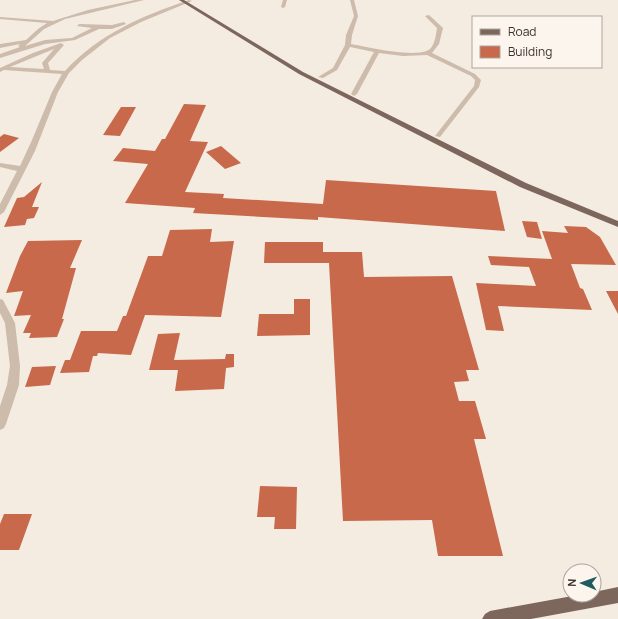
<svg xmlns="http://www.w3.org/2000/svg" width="618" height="619" font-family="Manrope,sans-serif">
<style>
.building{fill:#c8694b}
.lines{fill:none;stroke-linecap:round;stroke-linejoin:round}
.minor{fill:#cdbbac;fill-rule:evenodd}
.major{fill:#7d675c;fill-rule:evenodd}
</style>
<rect width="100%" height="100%" fill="#f4ebe1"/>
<!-- building -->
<path class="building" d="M 184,104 L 206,105 L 190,141 L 208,142 L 185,192 L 224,194 L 223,198 L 323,204 L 326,180 L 496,191 L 505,231 L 318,217 L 318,220 L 193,213 L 195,208 L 125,203 L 148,164 L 113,161 L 123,148 L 155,151 L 162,139 L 165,139 Z
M 121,107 L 136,107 L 120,136 L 103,135 Z
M 4,134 L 19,138 L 0,152 L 0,137 Z
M 221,146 L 241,163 L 225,169 L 206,152 Z
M 42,182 L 32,207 L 39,207 L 34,218 L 27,219 L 25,225 L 4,227 L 17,198 L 24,197 Z
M 522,221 L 537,222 L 542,239 L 527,237 Z
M 564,226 L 586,227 L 600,237 L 616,265 L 571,264 L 580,288 L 583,289 L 592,310 L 498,306 L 504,331 L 486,330 L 476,283 L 536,286 L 529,267 L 491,265 L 488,256 L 552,259 L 542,231 L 568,233 Z
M 212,229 L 210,242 L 234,241 L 221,317 L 145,315 L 131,355 L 98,353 L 97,356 L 93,356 L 89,372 L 60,373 L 65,360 L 70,360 L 81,331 L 117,331 L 123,316 L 126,316 L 148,256 L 162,256 L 170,230 Z
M 82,240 L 70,268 L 76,268 L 62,319 L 64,319 L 57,337 L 29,338 L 31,333 L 23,333 L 31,315 L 14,316 L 23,291 L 6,293 L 20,256 L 28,241 Z
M 265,242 L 323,242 L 323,252 L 362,252 L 364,277 L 452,276 L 479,370 L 466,370 L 469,381 L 454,382 L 459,401 L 475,401 L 486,439 L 474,439 L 503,556 L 438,556 L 432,520 L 343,521 L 329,263 L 264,263 Z
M 606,291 L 618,291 L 618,314 Z
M 294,299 L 310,299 L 310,335 L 257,336 L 259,314 L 294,314 Z
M 180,333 L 174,360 L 225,359 L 226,354 L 234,354 L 234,367 L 226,368 L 224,389 L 175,391 L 178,370 L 149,370 L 158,334 Z
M 56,366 L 50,385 L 25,387 L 32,367 Z
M 260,486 L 297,487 L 296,529 L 274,529 L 275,517 L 257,517 Z
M 4,514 L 32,514 L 19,550 L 0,550 L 0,524 Z"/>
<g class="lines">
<!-- minor -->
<path class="minor" d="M 135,0 L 144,0 L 65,19 L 44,29 L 25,46 L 45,40 L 72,38 L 92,28 L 77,26 L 79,24 L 112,25 L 124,22 L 126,24 L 112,29 L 99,29 L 75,40 L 45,44 L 0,58 L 0,54 L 20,47 L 18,46 L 20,44 L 0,48 L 0,44 L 26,40 L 38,29 L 47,23 L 0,19 L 0,17 L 53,21 L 88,10 Z
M 189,0 L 192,1 L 141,22 L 110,38 L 82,60 L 69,73 L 58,92 L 35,151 L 4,212 L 0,215 L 0,204 L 17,171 L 0,167 L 0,163 L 20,166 L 32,140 L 52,92 L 62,74 L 4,70 L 0,72 L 0,68 L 33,53 L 61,43 L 64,45 L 48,63 L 50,70 L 65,71 C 99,34 142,16 189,0 ZM 54,49 L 42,63 L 44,69 L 10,67 Z
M 283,0 L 287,0 L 285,7 L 283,8 L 281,7 Z
M 350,0 L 354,0 L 358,16 L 352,35 L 351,44 C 367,47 418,59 430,49 C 435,44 436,35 437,28 L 425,16 L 429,15 L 443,28 L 439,44 L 432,53 L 475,74 L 481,80 L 479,87 L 440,137 L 435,136 L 474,86 L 475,80 L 471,76 L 427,55 L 403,56 L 379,53 L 357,94 L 354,96 L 351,94 L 374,52 L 350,47 L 337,70 L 323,78 L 318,77 L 333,68 L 345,45 L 346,35 L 354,16 Z
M 0,299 L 3,300 L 15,323 L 20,366 L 19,385 L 6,424 L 4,428 L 0,430 L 0,406 L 7,385 L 10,366 L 5,323 L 0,313 Z"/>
<!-- major -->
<path class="major" d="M 179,0 L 184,0 L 303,72 L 526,183 L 618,221 L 618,227 L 520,187 L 299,74 Z
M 618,587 L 618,603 L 531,619 L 482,619 L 485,614 L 490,611 L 578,595 L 594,595 L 594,592 Z"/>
</g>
<!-- legend -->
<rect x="472" y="16" width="130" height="52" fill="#fbf5ee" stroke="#aea6a0"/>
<rect x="480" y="29" width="20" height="6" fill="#7d675c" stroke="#aea6a0"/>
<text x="508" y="36" font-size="12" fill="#3b302b">Road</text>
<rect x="480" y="46" width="20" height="12" fill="#c8694b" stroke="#aea6a0"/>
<text x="508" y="56" font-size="12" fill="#3b302b">Building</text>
<!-- north arrow -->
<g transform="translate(582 583) rotate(272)"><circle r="19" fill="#fbf5ee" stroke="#aea6a0"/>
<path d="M0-3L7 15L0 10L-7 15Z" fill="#1f5a5e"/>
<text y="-6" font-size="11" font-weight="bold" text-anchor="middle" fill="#3b302b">N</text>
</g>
</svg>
